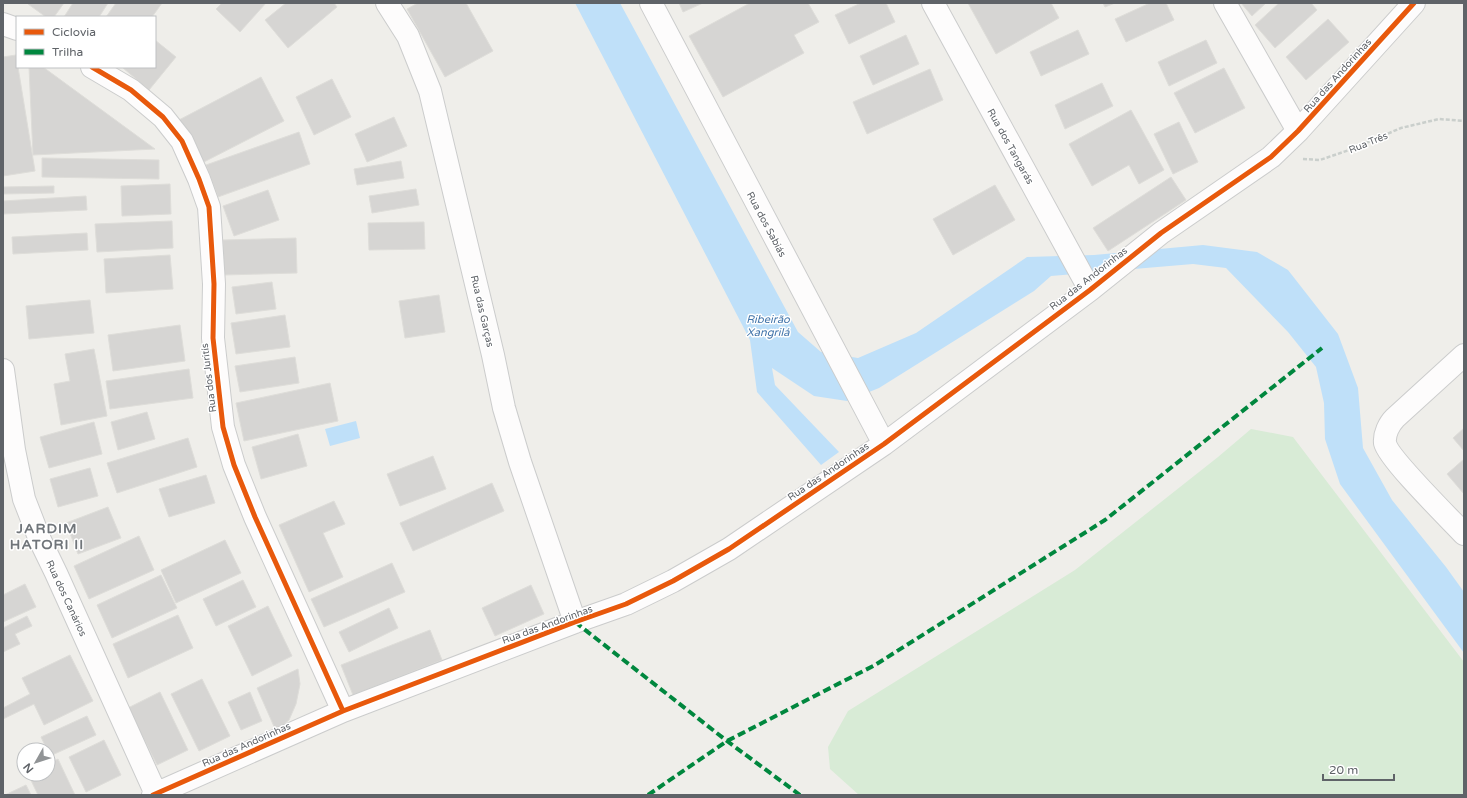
<svg xmlns="http://www.w3.org/2000/svg" width="1467" height="798" font-family="'Varela Round',sans-serif">
<style>
.green{fill:#d8ebd6}
.water{fill:#bfe0f9}
.building{fill:#d6d5d3;stroke:#deddd9}
.lines{fill:none;stroke-linecap:round;stroke-linejoin:round}
.minor-casing{stroke:#cbcccc;stroke-width:24}
.path{stroke:#cacfcc;stroke-width:2.5;stroke-dasharray:4 2;stroke-linecap:butt}
.minor{stroke:#fdfcfc;stroke-width:22}
.quiet{stroke:#00873e;stroke-width:4;stroke-dasharray:8 4;stroke-linecap:butt}
.cycleway-casing{stroke:#fff;stroke-width:8}
.cycleway{stroke:#e8590c;stroke-width:5}
.labels{text-anchor:middle;stroke-width:3;stroke-linejoin:round;paint-order:stroke}
.street-label{font-size:10px;fill:#5f6368;stroke:#fff}
.water-label{font-size:11px;font-style:italic;fill:#4174aa;stroke:#fff}
.district-label{font-size:14px;font-weight:bold;letter-spacing:1px;fill:#70757a;stroke:#fff}
</style>
<rect width="100%" height="100%" fill="#efeeea"/>
<!-- green -->
<path class="green" d="M 1251,429 L 1293,437 L 1464,662 L 1464,795 L 859,795 L 830,769 L 828,747 L 848,711 L 1075,570 L 1218,457 Z"/>
<!-- water -->
<path class="water" d="M 575,3 L 620,3 L 798,332 L 821,352 L 858,358 L 916,333 L 1027,257 L 1094,255 L 1203,245 L 1257,252 L 1288,270 L 1338,334 L 1358,388 L 1363,448 L 1392,500 L 1446,567 L 1464,592 L 1464,653 L 1340,484 L 1325,439 L 1324,403 L 1316,367 L 1288,332 L 1226,268 L 1193,264 L 1051,276 L 1034,291 L 879,388 L 847,401 L 814,396 L 772,368 L 775,385 L 839,452 L 821,465 L 757,392 L 750,340 Z
M 356,421 L 360,438 L 330,446 L 325,429 Z"/>
<!-- building -->
<path class="building" d="M 29,3 L 64,3 L 54,17 L 46,17 L 28,4 Z
M 73,3 L 108,3 L 99,17 L 64,17 Z
M 116,3 L 162,3 L 152,17 L 106,17 Z
M 222,3 L 266,3 L 240,32 L 216,9 Z
M 286,3 L 334,3 L 337,7 L 288,48 L 265,20 Z
M 418,3 L 466,3 L 493,51 L 445,77 L 407,9 Z
M 679,3 L 703,3 L 683,12 Z
M 750,3 L 808,3 L 819,22 L 794,35 L 804,53 L 723,97 L 689,36 Z
M 861,3 L 886,3 L 895,22 L 849,44 L 835,15 Z
M 968,3 L 1051,3 L 1059,18 L 996,54 Z
M 1103,3 L 1115,3 L 1105,7 Z
M 1150,3 L 1166,3 L 1174,20 L 1126,42 L 1115,19 Z
M 1241,3 L 1266,3 L 1252,16 Z
M 1279,3 L 1311,3 L 1317,10 L 1275,48 L 1255,25 Z
M 1328,19 L 1349,42 L 1306,80 L 1286,57 Z
M 1078,30 L 1089,54 L 1041,76 L 1030,52 Z
M 906,35 L 919,64 L 873,85 L 860,56 Z
M 155,40 L 176,57 L 149,90 L 123,68 L 124,67 L 155,67 Z
M 1206,40 L 1217,63 L 1169,86 L 1158,62 Z
M 16,55 L 17,67 L 18,67 L 35,171 L 3,176 L 3,57 Z
M 29,67 L 43,67 L 155,149 L 33,155 Z
M 1224,68 L 1245,108 L 1195,133 L 1174,93 Z
M 930,69 L 943,100 L 867,134 L 853,102 Z
M 261,77 L 284,121 L 200,164 L 177,121 Z
M 332,79 L 351,117 L 314,135 L 296,97 Z
M 1102,83 L 1113,106 L 1065,129 L 1055,105 Z
M 1131,110 L 1164,170 L 1139,184 L 1129,165 L 1092,186 L 1069,144 Z
M 394,117 L 407,146 L 367,162 L 355,134 Z
M 1179,122 L 1198,162 L 1173,174 L 1154,134 Z
M 299,132 L 310,164 L 218,197 L 206,165 Z
M 42,158 L 159,160 L 159,179 L 42,177 Z
M 401,161 L 404,178 L 357,185 L 354,169 Z
M 1171,177 L 1186,200 L 1108,251 L 1093,228 Z
M 170,184 L 171,214 L 122,216 L 121,186 Z
M 995,185 L 1015,220 L 953,255 L 933,219 Z
M 54,186 L 54,193 L 3,194 L 3,187 Z
M 416,189 L 419,205 L 372,213 L 369,196 Z
M 268,190 L 279,220 L 234,236 L 223,206 Z
M 86,196 L 87,210 L 3,214 L 3,201 Z
M 172,221 L 173,248 L 97,252 L 95,224 Z
M 424,222 L 425,249 L 369,250 L 368,223 Z
M 87,233 L 88,250 L 13,254 L 12,237 Z
M 296,238 L 297,273 L 224,275 L 223,240 Z
M 170,255 L 173,289 L 106,293 L 104,259 Z
M 272,282 L 276,309 L 236,314 L 232,287 Z
M 439,295 L 445,332 L 405,338 L 399,301 Z
M 90,300 L 94,333 L 29,339 L 26,306 Z
M 285,315 L 290,347 L 236,354 L 231,323 Z
M 180,325 L 185,361 L 113,371 L 108,335 Z
M 94,349 L 107,416 L 61,425 L 54,384 L 70,381 L 65,354 Z
M 295,357 L 299,383 L 240,392 L 235,366 Z
M 189,369 L 193,398 L 110,409 L 106,381 Z
M 330,383 L 338,421 L 244,441 L 236,403 Z
M 147,412 L 155,439 L 118,450 L 111,422 Z
M 94,422 L 102,454 L 49,468 L 40,437 Z
M 1464,428 L 1464,451 L 1453,438 Z
M 298,434 L 307,466 L 261,479 L 252,447 Z
M 188,438 L 197,467 L 117,493 L 107,463 Z
M 433,456 L 446,489 L 400,506 L 387,474 Z
M 1464,459 L 1464,494 L 1447,474 Z
M 90,468 L 98,496 L 58,507 L 50,479 Z
M 206,475 L 215,503 L 169,517 L 159,489 Z
M 492,483 L 504,511 L 413,551 L 400,523 Z
M 334,501 L 345,524 L 323,533 L 343,577 L 309,592 L 279,525 Z
M 108,507 L 121,538 L 78,554 L 66,523 Z
M 139,536 L 154,570 L 89,599 L 74,566 Z
M 225,540 L 241,573 L 176,603 L 161,570 Z
M 392,563 L 405,592 L 324,627 L 311,599 Z
M 161,575 L 177,608 L 112,638 L 97,605 Z
M 243,580 L 256,607 L 216,626 L 203,599 Z
M 25,584 L 36,607 L 3,622 L 3,595 Z
M 531,585 L 544,614 L 495,636 L 482,608 Z
M 268,606 L 292,656 L 252,676 L 228,626 Z
M 389,608 L 398,628 L 349,652 L 339,632 Z
M 178,615 L 193,648 L 128,678 L 113,644 Z
M 27,616 L 32,626 L 15,634 L 20,644 L 3,652 L 3,628 Z
M 430,630 L 442,660 L 353,695 L 341,665 Z
M 70,655 L 93,701 L 44,725 L 34,704 L 3,719 L 3,708 L 30,694 L 22,678 Z
M 298,669 L 300,684 L 296,704 L 289,720 L 276,731 L 257,688 Z
M 202,679 L 230,736 L 199,751 L 171,694 Z
M 160,692 L 188,750 L 157,765 L 128,708 Z
M 250,692 L 262,721 L 241,730 L 228,702 Z
M 87,716 L 96,735 L 50,756 L 41,737 Z
M 104,740 L 121,775 L 86,792 L 69,757 Z
M 58,759 L 75,795 L 38,795 L 28,774 L 48,774 L 48,764 Z
M 26,785 L 31,795 L 5,795 Z"/>
<g class="lines">
<defs>
<path id="minor" d="M 387,3 L 408,36 L 430,91 L 493,355 L 504,408 L 520,462 L 575,622
M 651,3 L 884,444
M 933,3 L 1090,290
M 1225,3 L 1298,131
M 3,24 L 17,29
M 92,67 L 131,90 L 163,117 L 182,141 L 199,179 L 209,207 L 214,284 L 213,338 L 223,427 L 234,465 L 255,517 L 343,711
M 1464,355 L 1395,418 C 1389,424 1384,434 1385,443 C 1388,458 1450,519 1464,534
M 3,370 L 14,450 L 24,499 L 40,540 L 56,573 L 156,794
M 153,795 L 343,711 L 575,622 L 626,604 L 673,581 L 729,549 L 884,444 L 1090,290 L 1161,233 L 1271,157 L 1298,131 L 1414,3"/>
</defs>
<!-- minor casing -->
<use href="#minor" class="minor-casing"/>
<!-- path -->
<path class="path" d="M 1303,159 L 1320,160 L 1352,149 L 1401,128 L 1439,119 L 1464,121"/>
<!-- minor -->
<use href="#minor" class="minor"/>
<!-- quiet -->
<path class="quiet" d="M 575,622 L 727,741 L 800,795
M 648,795 L 727,741 L 875,665 L 1105,520 L 1322,348"/>
<defs>
<path id="cycleway" d="M 92,67 L 131,90 L 163,117 L 182,141 L 199,179 L 209,207 L 214,284 L 213,338 L 223,427 L 234,465 L 255,517 L 343,711
M 153,795 L 343,711 L 575,622 L 626,604 L 673,581 L 729,549 L 884,444 L 1090,290 L 1161,233 L 1271,157 L 1298,131 L 1414,3"/>
</defs>
<!-- cycleway casing -->
<use href="#cycleway" class="cycleway-casing"/>
<!-- cycleway -->
<use href="#cycleway" class="cycleway"/>
</g>
<g class="labels">
<!-- street labels -->
<g class="street-label">
<text transform="translate(1337 75) rotate(-48)" y="4">Rua das Andorinhas</text>
<text transform="translate(1368 142) rotate(-22)" y="4">Rua Três</text>
<text transform="translate(1011 146) rotate(61)" y="4">Rua dos Tangarás</text>
<text transform="translate(767 224) rotate(62)" y="4">Rua dos Sabiás</text>
<text transform="translate(1088 278) rotate(-38)" y="4">Rua das Andorinhas</text>
<text transform="translate(483 311) rotate(77)" y="4">Rua das Garças</text>
<text transform="translate(208 378) rotate(-97)" y="4">Rua dos Juritís</text>
<text transform="translate(828 471) rotate(-34)" y="4">Rua das Andorinhas</text>
<text transform="translate(67 598) rotate(65)" y="4">Rua dos Canários</text>
<text transform="translate(547 624) rotate(-20)" y="4">Rua das Andorinhas</text>
<text transform="translate(246 744) rotate(-24)" y="4">Rua das Andorinhas</text>
</g>
<!-- water labels -->
<g class="water-label">
<text x="768" y="323">Ribeirão<tspan x="768" dy="13">Xangrilá</tspan></text>
</g>
<!-- district labels -->
<g class="district-label">
<text x="47" y="533">JARDIM<tspan x="47" dy="16">HATORI II</tspan></text>
</g>
</g>
<!-- border -->
<rect width="1467" height="798" fill="none" stroke="#5f6368" stroke-width="8"/>
<!-- legend -->
<rect x="16" y="16" width="140" height="52" fill="#ffffff" stroke="#bfc1c3"/>
<rect x="24" y="29" width="20" height="6" fill="#e8590c" stroke="#bfc1c3"/>
<text x="52" y="36" font-size="12" fill="#5f6368">Ciclovia</text>
<rect x="24" y="49" width="20" height="6" fill="#00873e" stroke="#bfc1c3"/>
<text x="52" y="56" font-size="12" fill="#5f6368">Trilha</text>
<!-- north arrow -->
<g transform="translate(36 762) rotate(231)"><circle r="19" fill="#ffffff" stroke="#bfc1c3"/>
<path d="M0-3L7 15L0 10L-7 15Z" fill="#919496"/>
<text y="-6" font-size="11" font-weight="bold" text-anchor="middle" fill="#5f6368">N</text>
</g>
<!-- scale -->
<path d="M1323 774v6h71v-6" fill="none" stroke="#5f6368" stroke-width="2"/>
<text x="1329" y="774" font-size="12" fill="#5f6368" stroke="#ffffff" stroke-width="3" paint-order="stroke">20 m</text>
</svg>
